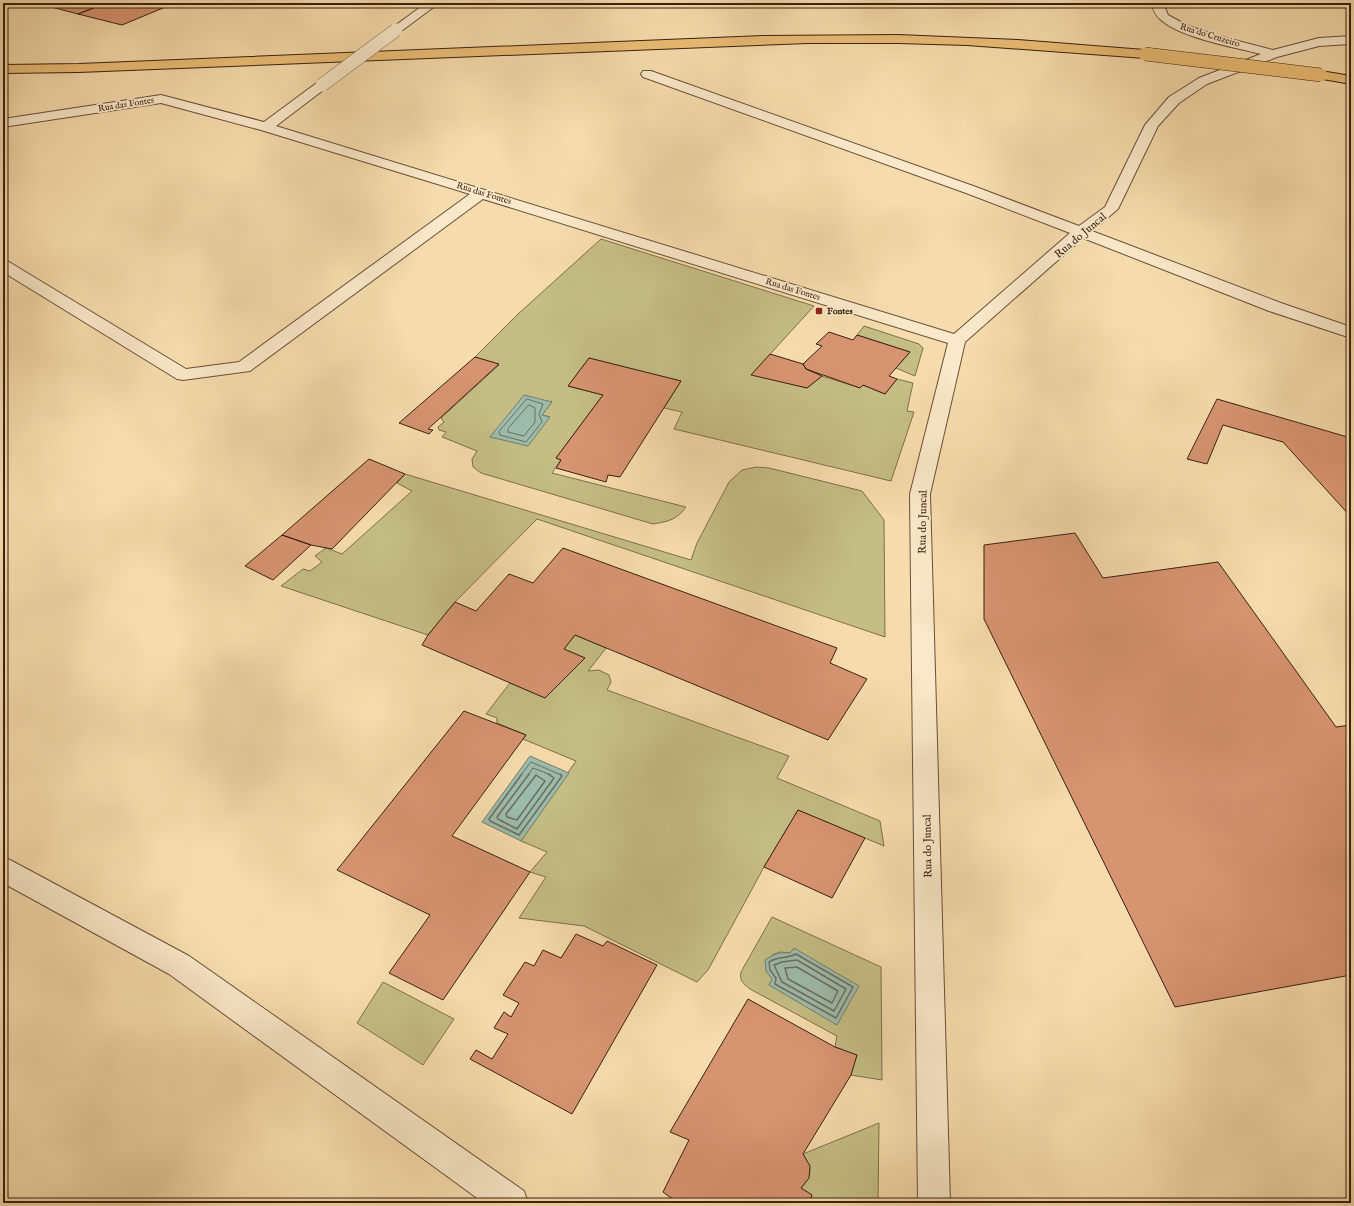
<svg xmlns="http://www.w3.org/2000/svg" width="1354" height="1206" font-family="'IM FELL English',serif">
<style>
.green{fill:#c4be84;stroke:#806f4a;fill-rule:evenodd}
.water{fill:#9dbbac;stroke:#767d6e}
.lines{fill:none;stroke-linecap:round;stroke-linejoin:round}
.shore-far1{stroke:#6c6e5e;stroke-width:1}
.shore{stroke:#6c6e5e;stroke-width:1.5}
.building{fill:#d79471;stroke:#3b2010}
.minor-casing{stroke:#6a4f37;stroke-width:2}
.major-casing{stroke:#3b2010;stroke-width:2}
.minor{fill:#f9e8c9;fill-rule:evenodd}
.major{fill:#ebbe76;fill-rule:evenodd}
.minor-bridge-casing{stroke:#6a4f37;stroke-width:14;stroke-linecap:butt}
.major-bridge-casing{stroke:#3b2010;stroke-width:14;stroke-linecap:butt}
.minor-bridge{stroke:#f9e8c9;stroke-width:13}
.major-bridge{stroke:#ebbe76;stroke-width:13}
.poi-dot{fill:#8f2418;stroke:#f9e8c9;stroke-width:1.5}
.labels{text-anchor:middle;stroke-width:3.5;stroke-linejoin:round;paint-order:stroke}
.far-street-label{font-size:9px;fill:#3b2010;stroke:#f9e8c9}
.far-poi-label{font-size:9px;font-weight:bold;fill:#3b2010;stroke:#f9e8c9;text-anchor:start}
.street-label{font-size:11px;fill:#3b2010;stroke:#f9e8c9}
</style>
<rect width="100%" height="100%" fill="#f6dcac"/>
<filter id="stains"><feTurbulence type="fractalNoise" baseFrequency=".005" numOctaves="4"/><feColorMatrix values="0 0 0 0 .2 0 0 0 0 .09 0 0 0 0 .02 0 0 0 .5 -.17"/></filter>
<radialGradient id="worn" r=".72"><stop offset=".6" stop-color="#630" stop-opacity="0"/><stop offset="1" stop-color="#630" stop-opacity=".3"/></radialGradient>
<!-- green -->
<path class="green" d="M 601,239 L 814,306 L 752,374 L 807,388 L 822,376 L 860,388 L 863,385 L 885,394 L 897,379 L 913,383 L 907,411 L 914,412 L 891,481 L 674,429 L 682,412 L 664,408 L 681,381 L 589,358 L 568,386 L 603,395 L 556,458 L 561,460 L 552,473 L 686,507 C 676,520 670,521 653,524 L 481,473 L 473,467 L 472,459 L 477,451 L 442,437 L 446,432 L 439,430 L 438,427 L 444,422 L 441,418 L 499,365 L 475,357 L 517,315 ZM 552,401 L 542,415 L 550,417 L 491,437 Z
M 864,326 L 919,344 L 923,348 L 915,376 L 896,368 L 910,352 L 857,335 Z
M 756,467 L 769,468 L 862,491 L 884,520 L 885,637 L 537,519 L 455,602 L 428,635 L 281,586 L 303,569 L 310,571 L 322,562 L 315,556 L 326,548 L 342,554 L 412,491 L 397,483 L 405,474 L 691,560 L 697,543 L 729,482 L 742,470 Z
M 575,635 L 606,648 L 588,671 L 599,670 L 609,675 L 611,682 L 607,690 L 789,756 L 777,778 L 880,821 L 884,846 L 798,810 L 764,867 L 708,970 L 697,982 L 584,926 L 519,918 L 546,877 L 530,872 L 547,852 L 521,841 L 576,761 L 523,739 L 526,735 L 497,723 L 497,718 L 486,714 L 510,683 L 545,698 L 585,658 L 564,649 Z
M 772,917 L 881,967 L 882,1080 L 851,1075 L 857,1055 L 835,1047 L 837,1036 L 750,989 C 744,984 739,981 741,972 ZM 780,952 L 790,953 L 769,985 L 773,979 L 772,955 Z
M 383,982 L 454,1019 L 423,1065 L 357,1023 Z
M 879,1123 L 878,1203 L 809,1203 L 812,1195 L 801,1188 C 813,1174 812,1170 803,1154 Z"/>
<!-- water -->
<path class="water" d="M 524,395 L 552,402 L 542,415 L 550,417 L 528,446 L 490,437 Z
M 530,756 L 569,773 L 521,841 L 482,822 Z
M 794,948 L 859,986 L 837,1025 L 769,985 L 772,979 L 766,971 L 765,960 C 774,954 779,952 790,953 Z"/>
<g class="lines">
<!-- shore-far1 -->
<path class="shore-far1" d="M 527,399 L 543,404 L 539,414 L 542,422 L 526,442 L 500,435 L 499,432 Z
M 529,405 L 535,408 L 535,422 L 524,436 L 508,432 L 508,429 Z
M 521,775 L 531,762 L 561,775
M 528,775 L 533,768 L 551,775"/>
<!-- shore -->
<path class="shore" d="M 522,774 L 489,819 L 490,821 L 519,835 L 562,776 L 560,774
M 529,774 L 497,817 L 498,819 L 517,829 L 554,778 L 548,774
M 536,775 L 545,781 L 517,820 L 507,817 L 506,814 Z
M 796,954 L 853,987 L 836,1018 L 775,984 L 776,978 L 770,970 L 769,962 C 778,956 787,959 796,954 Z
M 797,960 L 846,989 L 834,1011 L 782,982 L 774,965 L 782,962 Z
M 797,967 L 838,991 L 832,1003 L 788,979 L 785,968 Z"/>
</g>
<!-- building -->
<path class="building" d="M 44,3 L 106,3 L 78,14 L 40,4 Z
M 106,3 L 175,3 L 122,25 L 78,14 Z
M 619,3 L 644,3 L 637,7 Z
M 648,3 L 673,3 L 667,7 Z
M 1188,3 L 1232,3 L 1234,6 Z
M 1315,3 L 1351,3 L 1351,8 L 1317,6 Z
M 829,332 L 853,340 L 857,335 L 910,352 L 889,376 L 897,379 L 885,394 L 863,385 L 860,388 L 806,369 L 803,364 L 822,346 L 816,344 Z
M 770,354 L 803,364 L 806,369 L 822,376 L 807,388 L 751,375 Z
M 475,357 L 499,364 L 428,429 L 433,430 L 429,434 L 399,423 Z
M 589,358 L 681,381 L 620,477 L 608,475 L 606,482 L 556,468 L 561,460 L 556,458 L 603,395 L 568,386 Z
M 1217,399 L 1351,438 L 1351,517 L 1283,442 L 1223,425 L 1207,464 L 1187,459 Z
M 369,459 L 405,474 L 332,549 L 311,545 L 282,535 Z
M 1075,533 L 1103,578 L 1218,562 L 1336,727 L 1351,725 L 1351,975 L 1175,1007 L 984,619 L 984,545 Z
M 282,535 L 311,545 L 273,580 L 245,566 Z
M 563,548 L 837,648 L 830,663 L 867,679 L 828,740 L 575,635 L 564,649 L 585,658 L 545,698 L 422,645 L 428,635 L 455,602 L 476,611 L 509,574 L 533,583 Z
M 464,711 L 526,735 L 452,836 L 530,872 L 443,1000 L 389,973 L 430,915 L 337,870 Z
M 798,810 L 865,838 L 832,898 L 764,867 Z
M 576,934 L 603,946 L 607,941 L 657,965 L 572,1114 L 470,1059 L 476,1050 L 492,1059 L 508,1034 L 494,1028 L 504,1012 L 511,1017 L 519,1003 L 503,995 L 525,962 L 534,966 L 543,950 L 561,958 Z
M 748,999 L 835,1047 L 857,1055 L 851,1075 L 803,1154 L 810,1166 L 809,1178 L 801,1188 L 812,1195 L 809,1203 L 715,1203 L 711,1200 L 710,1203 L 678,1203 L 663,1192 L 689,1140 L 670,1132 Z"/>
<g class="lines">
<defs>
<path id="minor" d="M 426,3 L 439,3 L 400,32 L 392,32 L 390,30 L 392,28 Z
M 1151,3 L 1163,3 L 1168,15 L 1188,26 L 1219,36 L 1273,50 L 1319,38 L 1351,36 L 1351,44 L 1319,46 L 1277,57 L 1207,84 L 1179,103 L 1158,126 L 1118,209 L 1092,231 L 1281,303 L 1351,327 L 1351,338 L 1269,311 L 1083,238 L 965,342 L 930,494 L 950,1203 L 918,1203 L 910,494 L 948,343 L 483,199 L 250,371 L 183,380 L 177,379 L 3,272 L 3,260 L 9,262 L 186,369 L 239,362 L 470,194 L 261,130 L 161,103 L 3,127 L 3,119 L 161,95 L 264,122 L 318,82 L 326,82 L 328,85 L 326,88 L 276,126 L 954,334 L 1070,233 L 966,193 L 643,77 L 641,74 L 643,71 L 651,71 L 976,187 L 1079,226 L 1105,207 L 1145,125 L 1169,97 L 1199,78 L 1261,54 C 1234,47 1180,38 1160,19 C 1155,15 1153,9 1151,3 Z
M 3,857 L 12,861 L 189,956 L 524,1191 L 528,1203 L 484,1203 L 169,974 L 3,883 Z"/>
<path id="major" d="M 898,35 L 1018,40 L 1145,50 L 1149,51 L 1151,54 L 1149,57 L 1145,58 L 967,45 L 898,43 L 808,43 L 79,72 L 3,73 L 3,65 L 79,64 L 763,36 Z
M 1321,71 L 1351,76 L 1351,84 L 1317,78 L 1315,75 L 1317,72 Z"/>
</defs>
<!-- minor casing -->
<use href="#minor" class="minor-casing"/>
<!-- major casing -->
<use href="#major" class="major-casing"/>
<!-- minor -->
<use href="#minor" class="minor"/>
<!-- major -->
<use href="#major" class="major"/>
<defs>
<path id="minor-bridge" d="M 322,85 L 396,30"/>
<path id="major-bridge" d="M 1145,54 L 1321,75"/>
</defs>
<!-- minor-bridge casing -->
<use href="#minor-bridge" class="minor-bridge-casing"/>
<!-- major-bridge casing -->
<use href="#major-bridge" class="major-bridge-casing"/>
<!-- minor-bridge -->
<use href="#minor-bridge" class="minor-bridge"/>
<!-- major-bridge -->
<use href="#major-bridge" class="major-bridge"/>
</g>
<!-- markers -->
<rect class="poi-dot" x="815" y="307" width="8" height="8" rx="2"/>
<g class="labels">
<!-- far-street labels -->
<g class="far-street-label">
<text transform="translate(1210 35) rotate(17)" y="3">Rua do Cruzeiro</text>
<text transform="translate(126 104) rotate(-9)" y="3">Rua das Fontes</text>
<text transform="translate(484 193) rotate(17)" y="3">Rua das Fontes</text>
<text transform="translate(793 289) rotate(17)" y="3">Rua das Fontes</text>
</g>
<!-- far-poi labels -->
<g class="far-poi-label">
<text x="827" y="314">Fontes</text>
</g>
<!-- street labels -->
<g class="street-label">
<text transform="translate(1080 235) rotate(-40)" y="4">Rua do Juncal</text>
<text transform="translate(922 522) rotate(-89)" y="4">Rua do Juncal</text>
<text transform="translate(927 846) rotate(-91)" y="4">Rua do Juncal</text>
</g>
</g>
<!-- margin -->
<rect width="1354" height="1206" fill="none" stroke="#f6dcac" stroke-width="16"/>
<rect x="4" y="4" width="1346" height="1198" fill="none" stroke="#3b2010" stroke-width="2"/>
<rect x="8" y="8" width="1338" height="1190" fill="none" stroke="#3b2010"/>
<rect width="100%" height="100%" filter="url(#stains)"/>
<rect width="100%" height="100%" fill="url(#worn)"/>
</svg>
